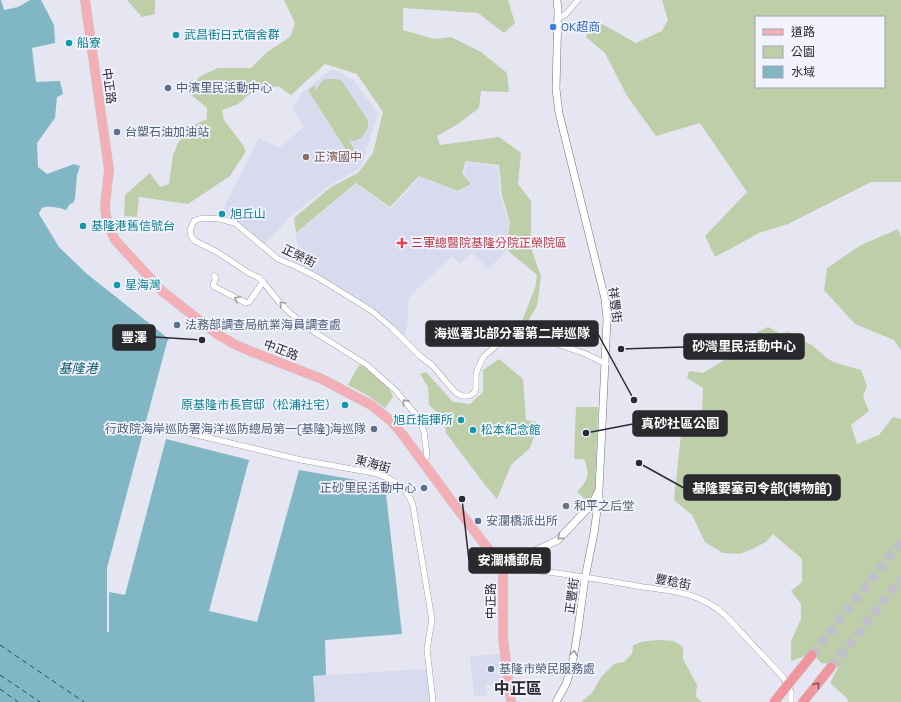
<svg xmlns="http://www.w3.org/2000/svg" width="901" height="702" font-family="'Space Grotesk','Noto Sans TC',sans-serif">
<style>
.built{fill:#d8daed}
.green{fill:#becea8;fill-rule:evenodd}
.water{fill:#81b6c5}
.lines{fill:none;stroke-linecap:round;stroke-linejoin:round}
.ferry{stroke:#0d5868;stroke-width:1;stroke-dasharray:5 4;stroke-linecap:butt}
.trunk-tunnel{stroke:#c0c0cb;stroke-width:9;stroke-dasharray:9 4.5;stroke-linecap:butt}
.minor-casing{stroke:#71727c;stroke-width:6}
.tertiary-casing{stroke:#71727c;stroke-width:8}
.primary-casing{stroke:#c8c8c9;stroke-width:10}
.trunk-casing{stroke:#c8c8c9;stroke-width:10}
.minor{stroke:#fff;stroke-width:5.5}
.tertiary{stroke:#fff;stroke-width:7}
.primary{stroke:#f4afb6;stroke-width:9}
.trunk{stroke:#f0949e;stroke-width:9}
.trunk-bridge-casing{stroke:#c8c8c9;stroke-width:10;stroke-linecap:butt}
.trunk-bridge{stroke:#f0949e;stroke-width:9}
.oneway{stroke:#9f9fa1}
.oneway2{stroke:#835a60}
.shop-dot{fill:#3f7fe0;stroke:#f2f3ff;stroke-width:1.5}
.culture-dot{fill:#0f9aa8;stroke:#f2f3ff;stroke-width:1.5}
.service-dot{fill:#5c6f8a;stroke:#f2f3ff;stroke-width:1.5}
.education-dot{fill:#8d6e63;stroke:#f2f3ff;stroke-width:1.5}
.health-dot{fill:#e0444e;stroke:#f2f3ff;stroke-width:1.5}
.worship-dot{fill:#6b7280;stroke:#f2f3ff;stroke-width:1.5}
.labels{text-anchor:middle;stroke-width:3.5;stroke-linejoin:round;paint-order:stroke}
.shop-label{font-size:12px;fill:#366cbe;stroke:#f2f3ff;text-anchor:start}
.culture-label{font-size:12px;fill:#0d838f;stroke:#f2f3ff;text-anchor:start}
.street-label{font-size:12px;fill:#2a2a2e;stroke:#f2f3ff}
.service-label{font-size:12px;fill:#4e5e75;stroke:#f2f3ff;text-anchor:start}
.education-label{font-size:12px;fill:#785e54;stroke:#f2f3ff;text-anchor:start}
.health-label{font-size:12px;fill:#be3a42;stroke:#f2f3ff;text-anchor:start}
.worship-label{font-size:12px;fill:#5b616d;stroke:#f2f3ff;text-anchor:start}
.water-label{font-size:13px;font-style:italic;fill:#0d5868;stroke:#f2f3ff}
.district-label{font-size:16px;font-weight:bold;fill:#2a2a2e;stroke:#f2f3ff}
.leader{fill:none;stroke:#2a2a2e;stroke-width:1.5}
.callout-dot{fill:#2a2a2e;stroke:#f2f3ff;stroke-width:1.5}
.callout{fill:#2a2a2e;stroke:#2a2a2e;stroke-width:1.5}
.callout-label{font-size:13px;text-anchor:middle;font-weight:bold;fill:#fff}
</style>
<rect width="100%" height="100%" fill="#e5e6f2"/>
<!-- built -->
<path class="built" d="M 332,69 L 354,80 L 378,114 L 361,167 L 327,187 L 291,216 L 265,244 L 224,212 L 225,205 L 259,138 L 279,148 L 304,127 L 293,109 L 302,93 Z
M 467,162 L 498,166 L 500,196 L 509,222 L 505,253 L 488,269 L 472,253 L 460,264 L 452,256 L 409,297 L 408,302 L 408,322 L 405,336 L 373,308 L 300,264 L 296,234 L 356,184 L 391,209 L 420,177 L 459,192 L 472,184 L 464,174 Z
M 501,654 L 503,684 L 486,685 L 487,695 L 474,696 L 470,656 Z
M 426,669 L 430,702 L 315,702 L 313,676 Z"/>
<!-- green -->
<path class="green" d="M 127,0 L 155,0 L 155,14 L 142,17 Z
M 284,0 L 508,0 L 515,23 L 504,33 L 478,13 L 403,8 L 403,30 L 434,39 L 451,37 L 481,52 L 507,73 L 509,92 L 481,91 L 479,108 L 458,124 L 437,136 L 440,145 L 499,137 L 521,153 L 518,184 L 531,201 L 531,248 L 541,276 L 537,306 L 525,326 L 522,321 L 535,288 L 537,275 L 506,249 L 510,222 L 502,196 L 499,165 L 466,161 L 462,173 L 471,184 L 458,191 L 419,176 L 390,207 L 356,183 L 296,233 L 294,218 L 331,187 L 358,173 L 373,153 L 383,112 L 357,74 L 325,64 L 291,95 L 278,86 L 252,92 L 238,104 L 222,110 L 224,120 L 243,145 L 246,151 L 230,176 L 188,204 L 139,197 L 137,217 L 124,216 L 125,195 L 150,173 L 160,187 L 169,184 L 173,155 L 179,141 L 196,124 L 207,119 L 207,108 L 189,93 L 199,77 L 218,68 L 251,68 L 267,52 L 290,37 L 295,23 Z
M 662,0 L 901,0 L 901,182 L 871,182 L 788,224 L 759,233 L 732,248 L 715,257 L 705,236 L 747,192 L 700,123 L 656,136 L 627,96 L 605,53 L 586,37 L 593,19 L 636,43 L 662,31 L 668,20 ZM 756,17 L 884,17 L 884,87 L 756,87 Z
M 326,79 L 336,79 L 342,81 L 367,119 L 368,121 L 368,128 L 362,137 L 355,141 L 349,141 L 358,155 L 352,159 L 308,90 L 314,86 L 316,90 L 321,82 Z
M 898,229 L 901,237 L 901,350 L 894,340 L 855,324 L 824,290 L 827,268 L 861,245 Z
M 768,327 L 779,333 L 789,332 L 813,346 L 828,359 L 836,363 L 861,370 L 867,386 L 863,397 L 869,411 L 851,425 L 857,444 L 879,435 L 893,417 L 901,419 L 901,702 L 848,702 L 847,698 L 830,683 L 838,668 L 830,664 L 821,663 L 815,656 L 805,656 L 791,661 L 791,641 L 801,619 L 801,604 L 791,591 L 802,582 L 802,559 L 773,534 L 766,542 L 750,550 L 739,554 L 723,553 L 705,542 L 692,515 L 674,500 L 681,434 L 701,434 L 703,388 L 687,378 L 689,371 L 703,373 L 741,350 L 743,340 Z
M 499,359 L 523,379 L 526,420 L 539,423 L 530,448 L 511,465 L 497,499 L 485,485 L 446,433 L 444,419 L 429,405 L 428,387 L 420,374 L 426,372 L 453,402 L 470,404 L 483,392 L 483,370 Z
M 359,365 L 366,367 L 388,386 L 393,397 L 385,408 L 367,395 L 348,385 Z
M 576,407 L 598,407 L 595,492 L 587,501 L 577,492 C 589,479 590,475 584,459 L 574,459 Z
M 660,640 L 674,641 L 683,647 L 683,659 L 697,685 L 696,697 L 702,702 L 581,702 L 592,693 L 601,677 L 614,664 L 624,662 L 632,654 L 633,646 C 642,640 650,641 660,640 Z"/>
<!-- water -->
<path class="water" d="M 0,0 L 1,0 L 4,10 L 18,7 L 30,0 L 41,0 L 54,25 L 55,43 L 32,48 L 36,82 L 60,81 L 63,94 L 57,97 L 55,118 L 37,143 L 38,167 L 47,174 L 74,164 L 80,166 L 77,175 L 75,198 L 73,203 L 70,204 L 66,210 C 61,208 47,205 42,208 C 41,209 39,213 39,214 L 59,247 L 87,274 L 169,339 L 167,342 L 107,568 L 107,632 L 109,632 L 109,592 L 125,595 L 166,439 L 249,460 L 209,611 L 257,622 L 299,470 L 385,485 L 402,634 L 325,640 L 326,675 L 313,676 L 315,702 L 0,702 Z"/>
<g class="lines">
<!-- ferry -->
<path class="ferry" d="M 0,645 L 84,702
M 0,675 L 40,702
M 0,689 L 18,702"/>
<!-- trunk-tunnel -->
<path class="trunk-tunnel" d="M 812,655 L 901,542
M 831,667 L 901,579"/>
<defs>
<path id="minor" d="M 558,19 L 566,14 L 578,0
M 214,276 L 216,278 L 213,285 L 215,287 L 246,303 L 249,302 L 263,282
M 168,428 L 301,460 L 374,473 C 392,478 408,487 413,506 L 432,620 L 427,649 L 433,702
M 422,461 L 427,456 L 424,432 L 421,424 L 418,417 L 395,390 L 367,365 L 308,328 L 289,312 L 280,303 L 263,282 L 259,278 L 249,273 L 217,252 L 195,241 L 191,236 L 190,230 L 194,221 L 202,218 L 220,219 L 235,223 L 278,259 L 295,266 L 317,277 L 372,311 L 392,328 L 420,356 L 433,366 L 447,383 L 456,393 L 462,396 L 469,396 L 474,393 L 476,388 L 476,375 L 478,368 L 484,356 L 504,339 L 517,336 L 528,335 L 537,337 L 586,354 L 606,364
M 503,567 C 548,571 593,578 637,586 C 654,589 672,590 689,595 C 703,599 715,606 726,616 L 783,677 L 791,692 L 791,702"/>
<path id="tertiary" d="M 502,567 L 558,540 L 592,504 L 599,490 L 607,319 L 605,299 L 559,113 L 556,89 L 558,11 L 557,0
M 556,702 L 566,684 L 572,665 L 577,636 L 585,578 L 594,533 L 599,496"/>
<path id="primary" d="M 85,0 L 109,170 L 105,205 L 106,216 L 111,231 L 115,240 L 163,292 L 217,334 L 234,344 L 250,351 L 322,379 L 371,405 L 391,421 L 403,435 L 453,503 L 502,567 L 503,575 L 503,638 L 511,702"/>
<path id="trunk" d="M 803,702 L 831,667"/>
</defs>
<!-- minor casing -->
<use href="#minor" class="minor-casing"/>
<!-- tertiary casing -->
<use href="#tertiary" class="tertiary-casing"/>
<!-- primary casing -->
<use href="#primary" class="primary-casing"/>
<!-- trunk casing -->
<use href="#trunk" class="trunk-casing"/>
<!-- minor -->
<use href="#minor" class="minor"/>
<!-- tertiary -->
<use href="#tertiary" class="tertiary"/>
<!-- primary -->
<use href="#primary" class="primary"/>
<!-- trunk -->
<use href="#trunk" class="trunk"/>
<defs>
<path id="trunk-bridge" d="M 774,702 L 812,655"/>
</defs>
<!-- trunk-bridge casing -->
<use href="#trunk-bridge" class="trunk-bridge-casing"/>
<!-- trunk-bridge -->
<use href="#trunk-bridge" class="trunk-bridge"/>
</g>
<!-- one-way arrows -->
<defs><path id="oneway-chevron" d="M-2-3.5L2.5 0L-2 3.5" fill="none" stroke-width="1.6" stroke-linecap="round" stroke-linejoin="round"/></defs>
<g class="oneway">
<use href="#oneway-chevron" transform="translate(237 299) rotate(-153)"/>
<use href="#oneway-chevron" transform="translate(282 304) rotate(-135)"/>
<use href="#oneway-chevron" transform="translate(405 402) rotate(-132)"/>
<use href="#oneway-chevron" transform="translate(560 537) rotate(140)"/>
<use href="#oneway-chevron" transform="translate(574 653) rotate(-80)"/>
</g>
<use class="oneway2" href="#oneway-chevron" transform="translate(817 685) rotate(-51)"/>
<!-- markers -->
<circle class="shop-dot" cx="553" cy="27" r="4"/>
<g class="culture-dot">
<circle cx="176" cy="35" r="4"/>
<circle cx="69" cy="43" r="4"/>
<circle cx="222" cy="214" r="4"/>
<circle cx="83" cy="226" r="4"/>
<circle cx="117" cy="285" r="4"/>
<circle cx="345" cy="405" r="4"/>
<circle cx="461" cy="420" r="4"/>
<circle cx="473" cy="430" r="4"/>
</g>
<g class="service-dot">
<circle cx="168" cy="88" r="4"/>
<circle cx="117" cy="132" r="4"/>
<circle cx="177" cy="325" r="4"/>
<circle cx="374" cy="429" r="4"/>
<circle cx="424" cy="488" r="4"/>
<circle cx="478" cy="521" r="4"/>
<circle cx="491" cy="669" r="4"/>
</g>
<circle class="education-dot" cx="306" cy="157" r="4"/>
<path class="health-dot" d="M400 237h4v4h4v4h-4v4h-4v-4h-4v-4h4z"/>
<circle class="worship-dot" cx="566" cy="506" r="4"/>
<g class="labels">
<!-- shop labels -->
<g class="shop-label">
<text x="561" y="31">OK超商</text>
</g>
<!-- culture labels -->
<g class="culture-label">
<text x="184" y="39">武昌街日式宿舍群</text>
<text x="77" y="47">船寮</text>
<text x="230" y="218">旭丘山</text>
<text x="91" y="230">基隆港舊信號台</text>
<text x="125" y="289">星海灣</text>
<text x="337" y="409" text-anchor="end">原基隆市長官邸（松浦社宅）</text>
<text x="453" y="424" text-anchor="end">旭丘指揮所</text>
<text x="481" y="434">松本紀念館</text>
</g>
<!-- street labels -->
<g class="street-label">
<text transform="translate(109 86) rotate(82)" y="4">中正路</text>
<text transform="translate(299 256) rotate(26)" y="4">正榮街</text>
<text transform="translate(615 305) rotate(83)" y="4">祥豐街</text>
<text transform="translate(281 350) rotate(21)" y="4">中正路</text>
<text transform="translate(373 464) rotate(15)" y="4">東海街</text>
<text transform="translate(673 582) rotate(11)" y="4">豐稔街</text>
<text transform="translate(572 596) rotate(-82)" y="4">正豐街</text>
<text transform="translate(491 601) rotate(-90)" y="4">中正路</text>
</g>
<!-- service labels -->
<g class="service-label">
<text x="176" y="92">中濱里民活動中心</text>
<text x="125" y="136">台塑石油加油站</text>
<text x="185" y="329">法務部調查局航業海員調查處</text>
<text x="366" y="433" text-anchor="end">行政院海岸巡防署海洋巡防總局第一(基隆)海巡隊</text>
<text x="416" y="492" text-anchor="end">正砂里民活動中心</text>
<text x="486" y="525">安瀾橋派出所</text>
<text x="499" y="673">基隆市榮民服務處</text>
</g>
<!-- education labels -->
<g class="education-label">
<text x="314" y="161">正濱國中</text>
</g>
<!-- health labels -->
<g class="health-label">
<text x="411" y="247">三軍總醫院基隆分院正榮院區</text>
</g>
<!-- worship labels -->
<g class="worship-label">
<text x="574" y="510">和平之后堂</text>
</g>
<!-- water labels -->
<g class="water-label">
<text x="78" y="373">基隆港</text>
</g>
<!-- district labels -->
<g class="district-label">
<text x="518" y="694">中正區</text>
</g>
</g>
<!-- callouts -->
<path class="leader" d="M634 400L598 334M202 340L155 337M621 349L684 347M586 433L633 424M639 463L684 488M462 499L469 561"/>
<g class="callout-dot">
<circle cx="634" cy="400" r="4"/>
<circle cx="202" cy="340" r="4"/>
<circle cx="621" cy="349" r="4"/>
<circle cx="586" cy="433" r="4"/>
<circle cx="639" cy="463" r="4"/>
<circle cx="462" cy="499" r="4"/>
</g>
<g class="callout">
<rect x="426" y="321" width="172" height="25" rx="4"/>
<rect x="113" y="325" width="42" height="25" rx="4"/>
<rect x="684" y="334" width="120" height="25" rx="4"/>
<rect x="633" y="411" width="94" height="25" rx="4"/>
<rect x="684" y="475" width="156" height="25" rx="4"/>
<rect x="469" y="548" width="81" height="25" rx="4"/>
</g>
<g class="callout-label">
<text x="512" y="338">海巡署北部分署第二岸巡隊</text>
<text x="134" y="342">豐澤</text>
<text x="744" y="351">砂灣里民活動中心</text>
<text x="680" y="428">真砂社區公園</text>
<text x="762" y="493">基隆要塞司令部(博物館)</text>
<text x="510" y="565">安瀾橋郵局</text>
</g>
<!-- legend -->
<rect x="755" y="16" width="130" height="72" fill="#f2f3ff" stroke="#a2a3ab"/>
<rect x="763" y="29" width="20" height="6" fill="#f4afb6" stroke="#a2a3ab"/>
<text x="791" y="36" font-size="12" fill="#2a2a2e">道路</text>
<rect x="763" y="46" width="20" height="12" fill="#becea8" stroke="#a2a3ab"/>
<text x="791" y="56" font-size="12" fill="#2a2a2e">公園</text>
<rect x="763" y="66" width="20" height="12" fill="#81b6c5" stroke="#a2a3ab"/>
<text x="791" y="76" font-size="12" fill="#2a2a2e">水域</text>
</svg>
